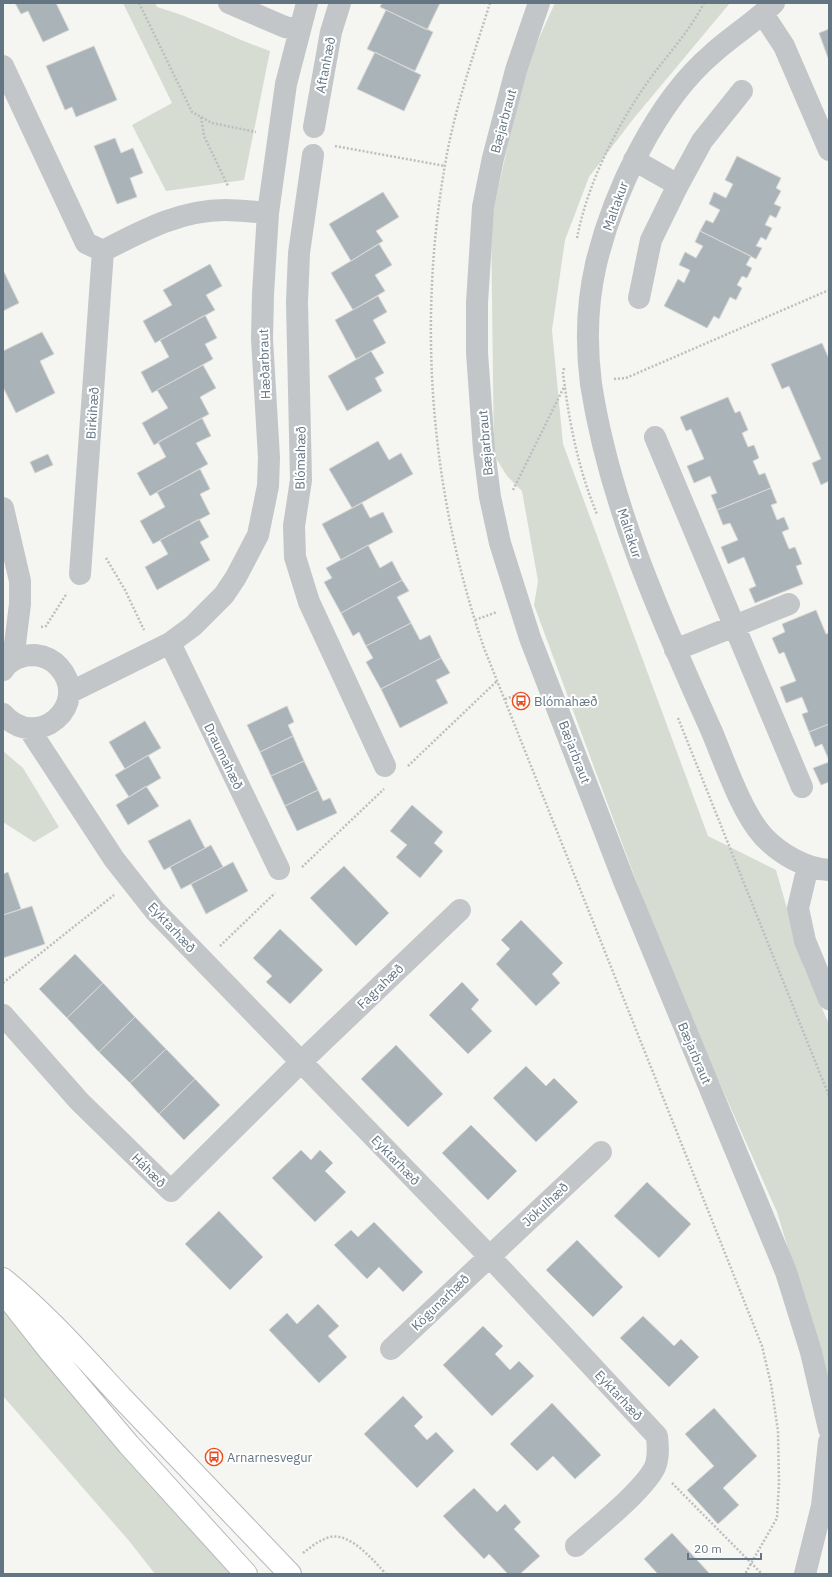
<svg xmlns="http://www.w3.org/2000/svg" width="832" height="1577" font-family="'IBM Plex Sans',sans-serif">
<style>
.green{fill:#d6dcd2}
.building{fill:#aab3b8;stroke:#d6d6d4}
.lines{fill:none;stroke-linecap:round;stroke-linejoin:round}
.major-casing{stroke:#b5b9bd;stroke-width:24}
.path{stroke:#bcbec0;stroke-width:2.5;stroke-dasharray:2 2;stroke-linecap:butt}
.minor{stroke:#c2c6c9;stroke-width:22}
.major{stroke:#fff;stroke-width:22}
.labels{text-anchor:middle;stroke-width:4;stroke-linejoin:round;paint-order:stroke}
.street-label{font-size:13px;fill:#637583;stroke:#fff}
.poi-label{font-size:13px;fill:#637583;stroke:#fff;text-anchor:start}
</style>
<rect width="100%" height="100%" fill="#f5f5f1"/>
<!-- green -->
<path class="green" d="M 123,3 L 155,3 L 157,7 C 196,18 232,38 270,51 L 244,180 L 166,191 L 132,125 L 172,103 Z
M 555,3 L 730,3 L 634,118 L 589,177 L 565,240 L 552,330 L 563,444 L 708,836 L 776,870 L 804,968 L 829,1024 L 829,1385 L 777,1212 L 668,967 L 534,605 L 538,581 L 522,491 L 507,476 L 494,455 L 491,220 L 525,69 Z
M 3,751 L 23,768 L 59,827 L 34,842 L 3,822 Z
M 3,1308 L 231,1574 L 155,1574 L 130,1542 L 3,1396 Z"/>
<!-- building -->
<path class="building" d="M 15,3 L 56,3 L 69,30 L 43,42 L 28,11 L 21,14 Z
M 382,3 L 440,3 L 427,30 L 380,7 Z
M 386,10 L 433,32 L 415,71 L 367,49 Z
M 829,29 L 829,58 L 828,58 L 819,33 Z
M 94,46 L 117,100 L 76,117 L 72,107 L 65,110 L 46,66 Z
M 375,52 L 421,75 L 404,111 L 357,89 Z
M 115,138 L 121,153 L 133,148 L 143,173 L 130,178 L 137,197 L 117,204 L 94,146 Z
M 737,156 L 781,178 L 776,188 L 781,191 L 774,204 L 781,207 L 776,218 L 770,215 L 765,225 L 772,228 L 766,240 L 761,237 L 756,246 L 762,248 L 756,259 L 700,231 L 706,220 L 713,223 L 720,210 L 709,204 L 714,192 L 726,198 L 733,184 L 725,180 Z
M 383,192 L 399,217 L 376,231 L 383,241 L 351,261 L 329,224 Z
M 700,231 L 751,256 L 746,265 L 752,268 L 747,278 L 742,276 L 737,285 L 742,288 L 736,300 L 730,297 L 719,319 L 714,316 L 707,328 L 664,306 L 678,279 L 684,283 L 690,270 L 679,265 L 685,252 L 696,258 L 703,246 L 695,242 Z
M 379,244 L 392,265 L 375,275 L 385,291 L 353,310 L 331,273 Z
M 210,264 L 222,286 L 206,295 L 215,310 L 155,343 L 143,321 L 172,305 L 163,290 Z
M 3,270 L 19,303 L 3,311 Z
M 378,296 L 387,312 L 373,320 L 386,343 L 356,359 L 335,320 Z
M 205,315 L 217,338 L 205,344 L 213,359 L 152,393 L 141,372 L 169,357 L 160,340 Z
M 42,332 L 54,354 L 40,361 L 55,393 L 16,413 L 3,387 L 3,351 Z
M 822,343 L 829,359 L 829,481 L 821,485 L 812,463 L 821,459 L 789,386 L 782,389 L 771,364 Z
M 371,351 L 384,373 L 375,378 L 382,391 L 347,411 L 328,376 Z
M 203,365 L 216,388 L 200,397 L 209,414 L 154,445 L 142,423 L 168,408 L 157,390 Z
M 728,397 L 735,413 L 740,411 L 748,430 L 742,433 L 748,447 L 754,445 L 759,458 L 753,461 L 759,475 L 765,473 L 771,488 L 717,510 L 711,495 L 717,493 L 710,476 L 694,483 L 687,466 L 704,459 L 691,429 L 686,431 L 680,417 Z
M 202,418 L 211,436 L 196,443 L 208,464 L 150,496 L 137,473 L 166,457 L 158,442 Z
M 378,441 L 389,460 L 401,453 L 413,474 L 352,508 L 329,469 Z
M 48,454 L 53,465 L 35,473 L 30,462 Z
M 200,469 L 210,489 L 200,494 L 210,514 L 153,544 L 140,521 L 165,507 L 157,492 Z
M 771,488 L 777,503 L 771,505 L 777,520 L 784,517 L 789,529 L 782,532 L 789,549 L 795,547 L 802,564 L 796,566 L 803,584 L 755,603 L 749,589 L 756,586 L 744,557 L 728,564 L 721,547 L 738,540 L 730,523 L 723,525 L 717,510 Z
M 362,503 L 370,518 L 383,512 L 393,532 L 341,560 L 322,524 Z
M 199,519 L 209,537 L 200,542 L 210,560 L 157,590 L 145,567 L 168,554 L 160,540 Z
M 368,545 L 380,568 L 392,561 L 402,580 L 341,613 L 324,582 L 332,578 L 326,568 Z
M 402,580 L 409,591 L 397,597 L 411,623 L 366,646 L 359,632 L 353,636 L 341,613 Z
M 816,610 L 826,634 L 829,633 L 829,724 L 809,732 L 802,714 L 808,712 L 802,697 L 786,703 L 780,687 L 796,681 L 784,652 L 779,654 L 772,638 L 785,632 L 782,624 Z
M 411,623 L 420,640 L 430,635 L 441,658 L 381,689 L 366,662 L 373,658 L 366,646 Z
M 441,658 L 450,673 L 436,680 L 448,703 L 400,728 L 381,689 Z
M 287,706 L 294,722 L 288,725 L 293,736 L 260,752 L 247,725 Z
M 145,721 L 161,748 L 125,769 L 109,742 Z
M 829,724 L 829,760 L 822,744 L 815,747 L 809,732 Z
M 293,736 L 304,761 L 271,776 L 260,752 Z
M 148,755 L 161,778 L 129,797 L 115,775 Z
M 304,761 L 318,790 L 285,806 L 271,776 Z
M 829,762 L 829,782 L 821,785 L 813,768 Z
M 146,786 L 159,806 L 128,825 L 116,805 Z
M 318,790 L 323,801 L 330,798 L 337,813 L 297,831 L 285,806 Z
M 412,805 L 443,832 L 434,843 L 443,851 L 420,878 L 396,857 L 407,845 L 390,831 Z
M 190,819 L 205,848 L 164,870 L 148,841 Z
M 211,845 L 223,867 L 181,889 L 170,867 Z
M 233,862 L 248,891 L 206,914 L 191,884 Z
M 344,866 L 389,913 L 356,946 L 310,898 Z
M 8,872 L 21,909 L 3,915 L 3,874 Z
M 32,906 L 45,944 L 3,958 L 3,915 Z
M 521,920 L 563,963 L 552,974 L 560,983 L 536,1006 L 496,964 L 510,949 L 501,940 Z
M 280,929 L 323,970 L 290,1004 L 266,982 L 272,976 L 253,958 Z
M 75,954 L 103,983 L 67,1018 L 39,989 Z
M 462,982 L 479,1000 L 471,1009 L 492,1031 L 468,1054 L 429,1015 Z
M 103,983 L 135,1017 L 99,1052 L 67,1018 Z
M 135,1017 L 166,1049 L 130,1083 L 99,1052 Z
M 396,1045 L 443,1094 L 408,1127 L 361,1079 Z
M 166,1049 L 195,1079 L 159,1114 L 130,1083 Z
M 526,1066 L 546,1086 L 554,1078 L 578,1102 L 536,1142 L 493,1098 Z
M 195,1079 L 220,1105 L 184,1140 L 159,1114 Z
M 471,1125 L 517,1171 L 488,1200 L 442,1153 Z
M 301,1150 L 311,1160 L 320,1150 L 333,1163 L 325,1171 L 346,1192 L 315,1222 L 272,1178 Z
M 647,1182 L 691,1224 L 659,1258 L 614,1216 Z
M 219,1211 L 263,1257 L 230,1290 L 185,1244 Z
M 374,1222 L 423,1272 L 403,1292 L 379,1267 L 367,1279 L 334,1245 L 351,1230 L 358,1237 Z
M 577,1240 L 623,1287 L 593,1317 L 546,1270 Z
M 318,1304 L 339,1326 L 328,1336 L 347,1357 L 319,1383 L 269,1330 L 287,1313 L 297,1324 Z
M 643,1316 L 674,1346 L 681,1339 L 699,1357 L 669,1387 L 620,1338 Z
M 483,1326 L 503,1346 L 495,1354 L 510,1370 L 519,1361 L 534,1376 L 492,1416 L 443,1365 Z
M 403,1396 L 423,1417 L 414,1426 L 427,1440 L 436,1432 L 454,1451 L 417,1488 L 364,1434 Z
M 552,1403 L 601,1455 L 575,1479 L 553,1456 L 537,1471 L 510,1444 Z
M 714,1408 L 757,1456 L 723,1488 L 739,1505 L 718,1524 L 687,1490 L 714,1466 L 685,1434 Z
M 474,1488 L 497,1512 L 505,1504 L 521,1522 L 514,1529 L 540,1556 L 520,1574 L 508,1574 L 489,1554 L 484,1559 L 443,1516 Z
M 672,1533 L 710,1574 L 658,1574 L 644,1559 Z"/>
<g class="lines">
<defs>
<path id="major" d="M 3,1279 C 46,1314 83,1356 121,1397 C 177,1456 233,1515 290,1574
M 5,1294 L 49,1350 L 129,1445 L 246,1574"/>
</defs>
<!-- major casing -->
<use href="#major" class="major-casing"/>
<!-- path -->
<path class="path" d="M 139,3 L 192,112 L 212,123 L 256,132
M 490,3 C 473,57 454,110 445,165 C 417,326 431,494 484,648 L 762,1346 L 771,1384 L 778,1431 L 779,1483 L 777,1518 L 745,1574
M 201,117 L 204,136 L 228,186
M 335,146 L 445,166
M 577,238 C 588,182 616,127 649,80 C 668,54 689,32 704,3
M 564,368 L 563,373 C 569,421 578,469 597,514
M 614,379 L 626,378 L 829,290
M 513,490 L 565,385
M 106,558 L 125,590 L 144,630
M 475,620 L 497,612
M 41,627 L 46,626 L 67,593
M 505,699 L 520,694
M 678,718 L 829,1096
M 408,766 L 497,681
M 302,867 L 384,789
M 220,946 L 275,893
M 3,983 L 114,895
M 672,1483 L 762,1574
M 303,1553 C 311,1547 319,1540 330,1537 C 350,1532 374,1561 386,1574"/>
<!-- minor -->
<path class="minor" d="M 229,3 L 285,27 L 299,30
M 539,3 L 516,70 L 493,158 L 483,207 L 477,303 L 477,353 L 484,450 L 490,497 L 500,543 L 530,638 L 624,881 L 786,1272 L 811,1352 L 829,1429
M 774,3 C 755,22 732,36 712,54 C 656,102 613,193 596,264 C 587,303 586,345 591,384 C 610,507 662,620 712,732 C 725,763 741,811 763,836 C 779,853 805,869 829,870
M 763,14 L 784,46 L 829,150
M 3,66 L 86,243 L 103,251 L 80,574
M 314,127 L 331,32 L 340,3
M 313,155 L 299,253 L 297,302 L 301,480 L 294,526 L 295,557 L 309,602 L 385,766
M 634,160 L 678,185
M 103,251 C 142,231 180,210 225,210 C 239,210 254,212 268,213
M 639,298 L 651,240 L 678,185 L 702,141 L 742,91
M 655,437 L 802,787
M 3,508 L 20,581 L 20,604 L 13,660
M 170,643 L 279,869
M 675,650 L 789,604
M 3,670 C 10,659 23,655 35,655 C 44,656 53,660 59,667 C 92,704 37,753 3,714
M 69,693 L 170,643 L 193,626 L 224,595 L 236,577 L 258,535 L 268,486 L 269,458 L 262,339 L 263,294 L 268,213 L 286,84 L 307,3
M 29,729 L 114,859 L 155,911 L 489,1256 L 657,1436 C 658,1446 659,1457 655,1467 C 644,1490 597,1527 576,1546
M 808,866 L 798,908 L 805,941 L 829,999
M 3,1015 L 79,1101 L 171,1191 L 301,1062 L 460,910
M 391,1349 L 601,1152
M 805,1574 L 822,1506 L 829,1442"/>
<!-- major -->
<use href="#major" class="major"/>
</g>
<!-- icons -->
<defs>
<symbol id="bus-ring" viewBox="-11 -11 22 22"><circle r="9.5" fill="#fff" stroke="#e84b1e" stroke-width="1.5"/><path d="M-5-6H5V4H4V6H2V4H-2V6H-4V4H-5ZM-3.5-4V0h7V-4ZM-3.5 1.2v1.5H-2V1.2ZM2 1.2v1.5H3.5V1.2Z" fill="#e84b1e"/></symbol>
</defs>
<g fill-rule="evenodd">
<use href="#bus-ring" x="511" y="691" width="20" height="20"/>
<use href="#bus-ring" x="204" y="1447" width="20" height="20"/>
</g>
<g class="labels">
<!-- street labels -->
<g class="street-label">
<text transform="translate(325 65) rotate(-79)" y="5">Aftanhæð</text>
<text transform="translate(503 121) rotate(-75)" y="5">Bæjarbraut</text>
<text transform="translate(615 206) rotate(-70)" y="5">Maltakur</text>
<text transform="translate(264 364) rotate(-92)" y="5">Hæðarbraut</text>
<text transform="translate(92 413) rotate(-86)" y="5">Birkihæð</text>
<text transform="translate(485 443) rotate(-95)" y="5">Bæjarbraut</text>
<text transform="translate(300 458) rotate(-89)" y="5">Blómahæð</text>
<text transform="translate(630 533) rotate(72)" y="5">Maltakur</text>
<text transform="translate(575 752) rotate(69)" y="5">Bæjarbraut</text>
<text transform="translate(224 756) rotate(64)" y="5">Draumahæð</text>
<text transform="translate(172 927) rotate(47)" y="5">Eyktarhæð</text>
<text transform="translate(380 986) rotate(-44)" y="5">Fagrahæð</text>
<text transform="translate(695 1053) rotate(67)" y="5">Bæjarbraut</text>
<text transform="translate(396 1160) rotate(46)" y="5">Eyktarhæð</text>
<text transform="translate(149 1170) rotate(45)" y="5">Háhæð</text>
<text transform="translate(545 1204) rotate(-43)" y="5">Jökulhæð</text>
<text transform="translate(440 1302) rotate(-44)" y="5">Kögunarhæð</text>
<text transform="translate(619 1395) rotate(47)" y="5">Eyktarhæð</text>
</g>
<!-- poi labels -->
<g class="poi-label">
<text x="534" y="706">Blómahæð</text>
<text x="227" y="1462">Arnarnesvegur</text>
</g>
</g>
<!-- border -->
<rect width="832" height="1577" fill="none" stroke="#637583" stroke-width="8"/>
<!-- scale -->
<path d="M688 1553v6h73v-6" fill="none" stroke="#637583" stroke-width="2"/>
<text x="694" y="1553" font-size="12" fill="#637583" stroke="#ffffff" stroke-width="3" paint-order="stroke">20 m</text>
</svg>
